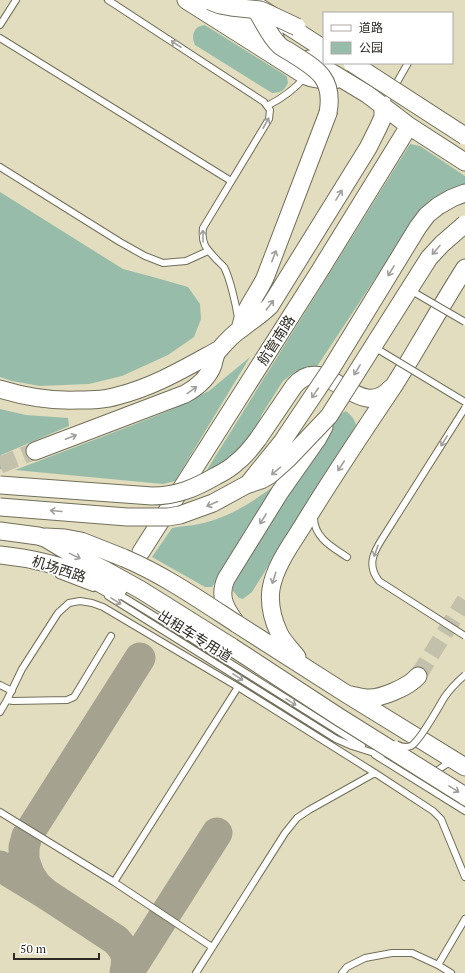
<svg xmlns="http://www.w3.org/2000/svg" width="465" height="973" font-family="'PT Serif','Noto Sans SC',serif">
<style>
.built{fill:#e2ddbe;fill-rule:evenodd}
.green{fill:#97bdaa}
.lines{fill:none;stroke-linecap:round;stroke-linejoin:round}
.taxiway{stroke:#a6a290;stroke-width:31}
.secondary-tunnel{stroke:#c3c0ac;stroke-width:17;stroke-dasharray:17 8;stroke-linecap:butt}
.lane-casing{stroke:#726f5a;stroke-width:8}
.secondary-casing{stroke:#726f5a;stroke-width:19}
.lane{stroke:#fff;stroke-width:6}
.secondary{stroke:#fff;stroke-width:17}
.lane-bridge-casing{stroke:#726f5a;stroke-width:8;stroke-linecap:butt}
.secondary-bridge-casing{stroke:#726f5a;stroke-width:19;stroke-linecap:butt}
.lane-bridge{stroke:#fff;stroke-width:6}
.secondary-bridge{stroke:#fff;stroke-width:17}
.oneway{stroke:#a09f9c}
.labels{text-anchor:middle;stroke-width:3.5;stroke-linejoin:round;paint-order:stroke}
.street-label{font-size:14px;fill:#2c2a22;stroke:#fff}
</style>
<rect width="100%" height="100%" fill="#e9e5ce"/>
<!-- built -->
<path class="built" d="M 0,0 L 465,0 L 465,973 L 0,973 ZM 324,13 L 452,13 L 452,63 L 324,63 Z"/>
<!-- green -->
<path class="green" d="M 204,25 L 208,27 L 285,75 L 287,77 L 288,83 C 283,92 282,92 272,93 L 195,45 C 191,36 193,27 204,25 Z
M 410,144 L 420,146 L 465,176 L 465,188 L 445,192 L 429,201 L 413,218 L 390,256 L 316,368 L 309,368 L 296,371 L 283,381 L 262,414 L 254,433 L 246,444 L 226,460 L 211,470 L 205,473 Z
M 0,192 L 123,269 L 153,277 L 188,287 L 200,304 L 201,319 L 194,337 L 168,355 L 122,376 L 89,384 L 40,386 L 12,381 L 0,377 Z
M 250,357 L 175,481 L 163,484 L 15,470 L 133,425 L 168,411 L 209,391 Z
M 0,409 L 26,415 L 68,418 L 69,426 L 1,455 L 6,470 L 0,469 Z
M 346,411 C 351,415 354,418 356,425 L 252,592 L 243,599 L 239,598 L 233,591 L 233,581 L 296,481 L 341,414 Z
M 278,483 L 212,587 L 205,587 L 152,557 L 172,528 C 181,526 190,526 199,524 C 229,518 254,501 278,483 Z"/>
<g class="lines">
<!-- taxiway -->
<path class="taxiway" d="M 0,866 L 46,894 L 116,940 C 127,952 128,957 125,973
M 46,894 L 36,885 L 29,874 L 24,860 L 24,847 L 27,836 L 140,658
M 128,973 L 217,833"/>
<!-- secondary-tunnel -->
<path class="secondary-tunnel" d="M 0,465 L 35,451
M 418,676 L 465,600"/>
<defs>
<path id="lane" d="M 108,0 L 264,102 L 270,110 L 269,119 L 203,228 C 201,245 207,249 217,260 C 219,262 222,265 224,267 C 230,278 236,305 238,318
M 0,25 L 16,0
M 0,38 L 231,181
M 384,105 L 408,63
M 267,106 C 283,98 294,90 305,77
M 0,167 L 120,242 L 145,256 L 163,263 L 186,261 L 208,251
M 314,516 C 313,537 332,547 347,557
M 59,575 L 93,588
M 117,593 L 184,634 L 362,746
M 108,596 L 336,739 L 352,746 L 374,753 L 380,754 L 389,753
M 0,685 L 12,691
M 7,700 L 13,701 L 67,700 L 74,697 L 111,636
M 0,712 L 7,700 L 22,669 L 58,613 L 69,603 L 80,601 L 92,603 L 103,607 L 238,687 L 375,773 L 433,811 L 441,819 L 465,877
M 375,755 L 465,811
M 431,773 C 440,771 445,763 453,761
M 0,812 L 114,882 L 212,947
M 114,882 L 238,687
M 438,965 L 465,919
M 196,973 L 285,833 L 297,818 L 309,810 L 375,773
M 342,973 L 347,967 L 365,958 L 392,953 L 412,953 L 438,965 L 451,973"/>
<path id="secondary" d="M 186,0 L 306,76 C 315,80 325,80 335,80
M 248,0 L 324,49
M 223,4 L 275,37
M 309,59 L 367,94 L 409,126 L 465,162
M 438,206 L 452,198 L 465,193
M 240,329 C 244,309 257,295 265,278 L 328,113
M 0,389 C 26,397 51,401 78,400 C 91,400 105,400 117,396 C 154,387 187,367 220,349
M 324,427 L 318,438 L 280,492 L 226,579 C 218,597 226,610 237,624 L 345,693 L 465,767
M 258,439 L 294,386 C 326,348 358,425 391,388
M 35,451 L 185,394 C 196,388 208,378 213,365 C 214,360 215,355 218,351 C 224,344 233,334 241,329 C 251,321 261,315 270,306 L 368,148 L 378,128 L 383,117 L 383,107
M 0,531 L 38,536 L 45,538 L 70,553 L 105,570 L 141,590 L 232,647
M 46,537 L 65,538 L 81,541 L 124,558
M 141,552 L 319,272 L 409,126
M 0,555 C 30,558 60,565 88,577 C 98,582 106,587 116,592 L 120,586
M 297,657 C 291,649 283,642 279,633 C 273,620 269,603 271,589 C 275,566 290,546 302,527 C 331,479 362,433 393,387 C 418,348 440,307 465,268
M 351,695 C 356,696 362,698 367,698 C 380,699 409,687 418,676"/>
</defs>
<!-- lane casing -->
<use href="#lane" class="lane-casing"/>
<!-- secondary casing -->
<use href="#secondary" class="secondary-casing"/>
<!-- lane -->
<use href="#lane" class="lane"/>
<!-- secondary -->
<use href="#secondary" class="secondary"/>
<defs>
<path id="lane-bridge" d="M 410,290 L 465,322
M 374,347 L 465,402
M 465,408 L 382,539 C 373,553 367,566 379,581 L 465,636
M 396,744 C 401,747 406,748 411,746 C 420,741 438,708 444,698 C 450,689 457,682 465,675"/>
<path id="secondary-bridge" d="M 210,1 L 220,5 L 231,7 L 260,10 L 265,12 L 297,27
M 256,10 C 264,22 269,36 280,46 C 284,49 289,51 293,54 C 319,70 334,80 328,113
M 352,63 L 465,136
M 248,484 L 282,442 L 331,369 L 418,227 L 427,215 L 438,206
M 0,485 L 152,496 C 177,496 195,488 216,476 C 224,472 231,468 237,462 C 245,456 252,447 258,439
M 0,507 L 127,517 L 168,517 L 180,515 L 213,503 L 246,485 L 261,480 L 270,475 L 288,459 L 329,416 L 429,258 L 442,244 L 465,224
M 124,558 C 164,575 200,600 237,624
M 232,647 L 339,717 L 465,796"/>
</defs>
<!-- lane-bridge casing -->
<use href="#lane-bridge" class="lane-bridge-casing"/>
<!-- secondary-bridge casing -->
<use href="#secondary-bridge" class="secondary-bridge-casing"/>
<!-- lane-bridge -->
<use href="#lane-bridge" class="lane-bridge"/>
<!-- secondary-bridge -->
<use href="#secondary-bridge" class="secondary-bridge"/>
</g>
<!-- one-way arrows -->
<defs><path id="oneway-shaft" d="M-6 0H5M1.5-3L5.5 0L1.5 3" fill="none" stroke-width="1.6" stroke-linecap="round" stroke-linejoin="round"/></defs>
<g class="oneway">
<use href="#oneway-shaft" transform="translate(176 44) rotate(-147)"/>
<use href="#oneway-shaft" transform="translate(266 123) rotate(-61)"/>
<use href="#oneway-shaft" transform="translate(339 195) rotate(-58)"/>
<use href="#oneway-shaft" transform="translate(203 236) rotate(-91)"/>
<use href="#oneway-shaft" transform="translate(436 250) rotate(131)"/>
<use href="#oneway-shaft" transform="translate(274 256) rotate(-69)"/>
<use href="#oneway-shaft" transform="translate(391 271) rotate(121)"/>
<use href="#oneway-shaft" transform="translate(270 305) rotate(-53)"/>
<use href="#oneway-shaft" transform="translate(357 370) rotate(122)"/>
<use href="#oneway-shaft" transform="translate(192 390) rotate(-36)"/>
<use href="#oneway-shaft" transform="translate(315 393) rotate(124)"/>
<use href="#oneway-shaft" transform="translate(71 437) rotate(-21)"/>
<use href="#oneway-shaft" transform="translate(444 441) rotate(122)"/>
<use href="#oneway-shaft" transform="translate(341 466) rotate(123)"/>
<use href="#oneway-shaft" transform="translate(276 471) rotate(140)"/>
<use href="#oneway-shaft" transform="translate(212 504) rotate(156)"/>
<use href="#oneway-shaft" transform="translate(56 511) rotate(-175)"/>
<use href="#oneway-shaft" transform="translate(263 519) rotate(122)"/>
<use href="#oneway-shaft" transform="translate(376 551) rotate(110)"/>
<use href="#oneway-shaft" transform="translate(75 556) rotate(26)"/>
<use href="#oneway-shaft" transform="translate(274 578) rotate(108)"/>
<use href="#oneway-shaft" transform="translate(116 601) rotate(32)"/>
<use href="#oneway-shaft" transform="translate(238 677) rotate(32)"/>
<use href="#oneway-shaft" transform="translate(291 702) rotate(32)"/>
<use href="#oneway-shaft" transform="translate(454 789) rotate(32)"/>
</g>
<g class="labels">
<!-- street labels -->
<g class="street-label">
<text transform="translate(276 340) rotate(-57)" y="5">航管南路</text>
<text transform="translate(59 569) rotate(18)" y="5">机场西路</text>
<text transform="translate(195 636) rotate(32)" y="5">出租车专用道</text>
</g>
</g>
<!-- legend -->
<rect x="323" y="12" width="130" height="52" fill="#ffffff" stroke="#abaaa7"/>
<rect x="331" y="25" width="20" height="6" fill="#ffffff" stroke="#abaaa7"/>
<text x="359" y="32" font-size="12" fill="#2c2a22">道路</text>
<rect x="331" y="42" width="20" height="12" fill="#97bdaa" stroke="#abaaa7"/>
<text x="359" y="52" font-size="12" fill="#2c2a22">公园</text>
<!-- scale -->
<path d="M14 953v6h85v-6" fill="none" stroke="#2c2a22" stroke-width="2"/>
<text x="20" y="953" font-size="12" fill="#2c2a22" stroke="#ffffff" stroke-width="3" paint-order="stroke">50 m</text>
</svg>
